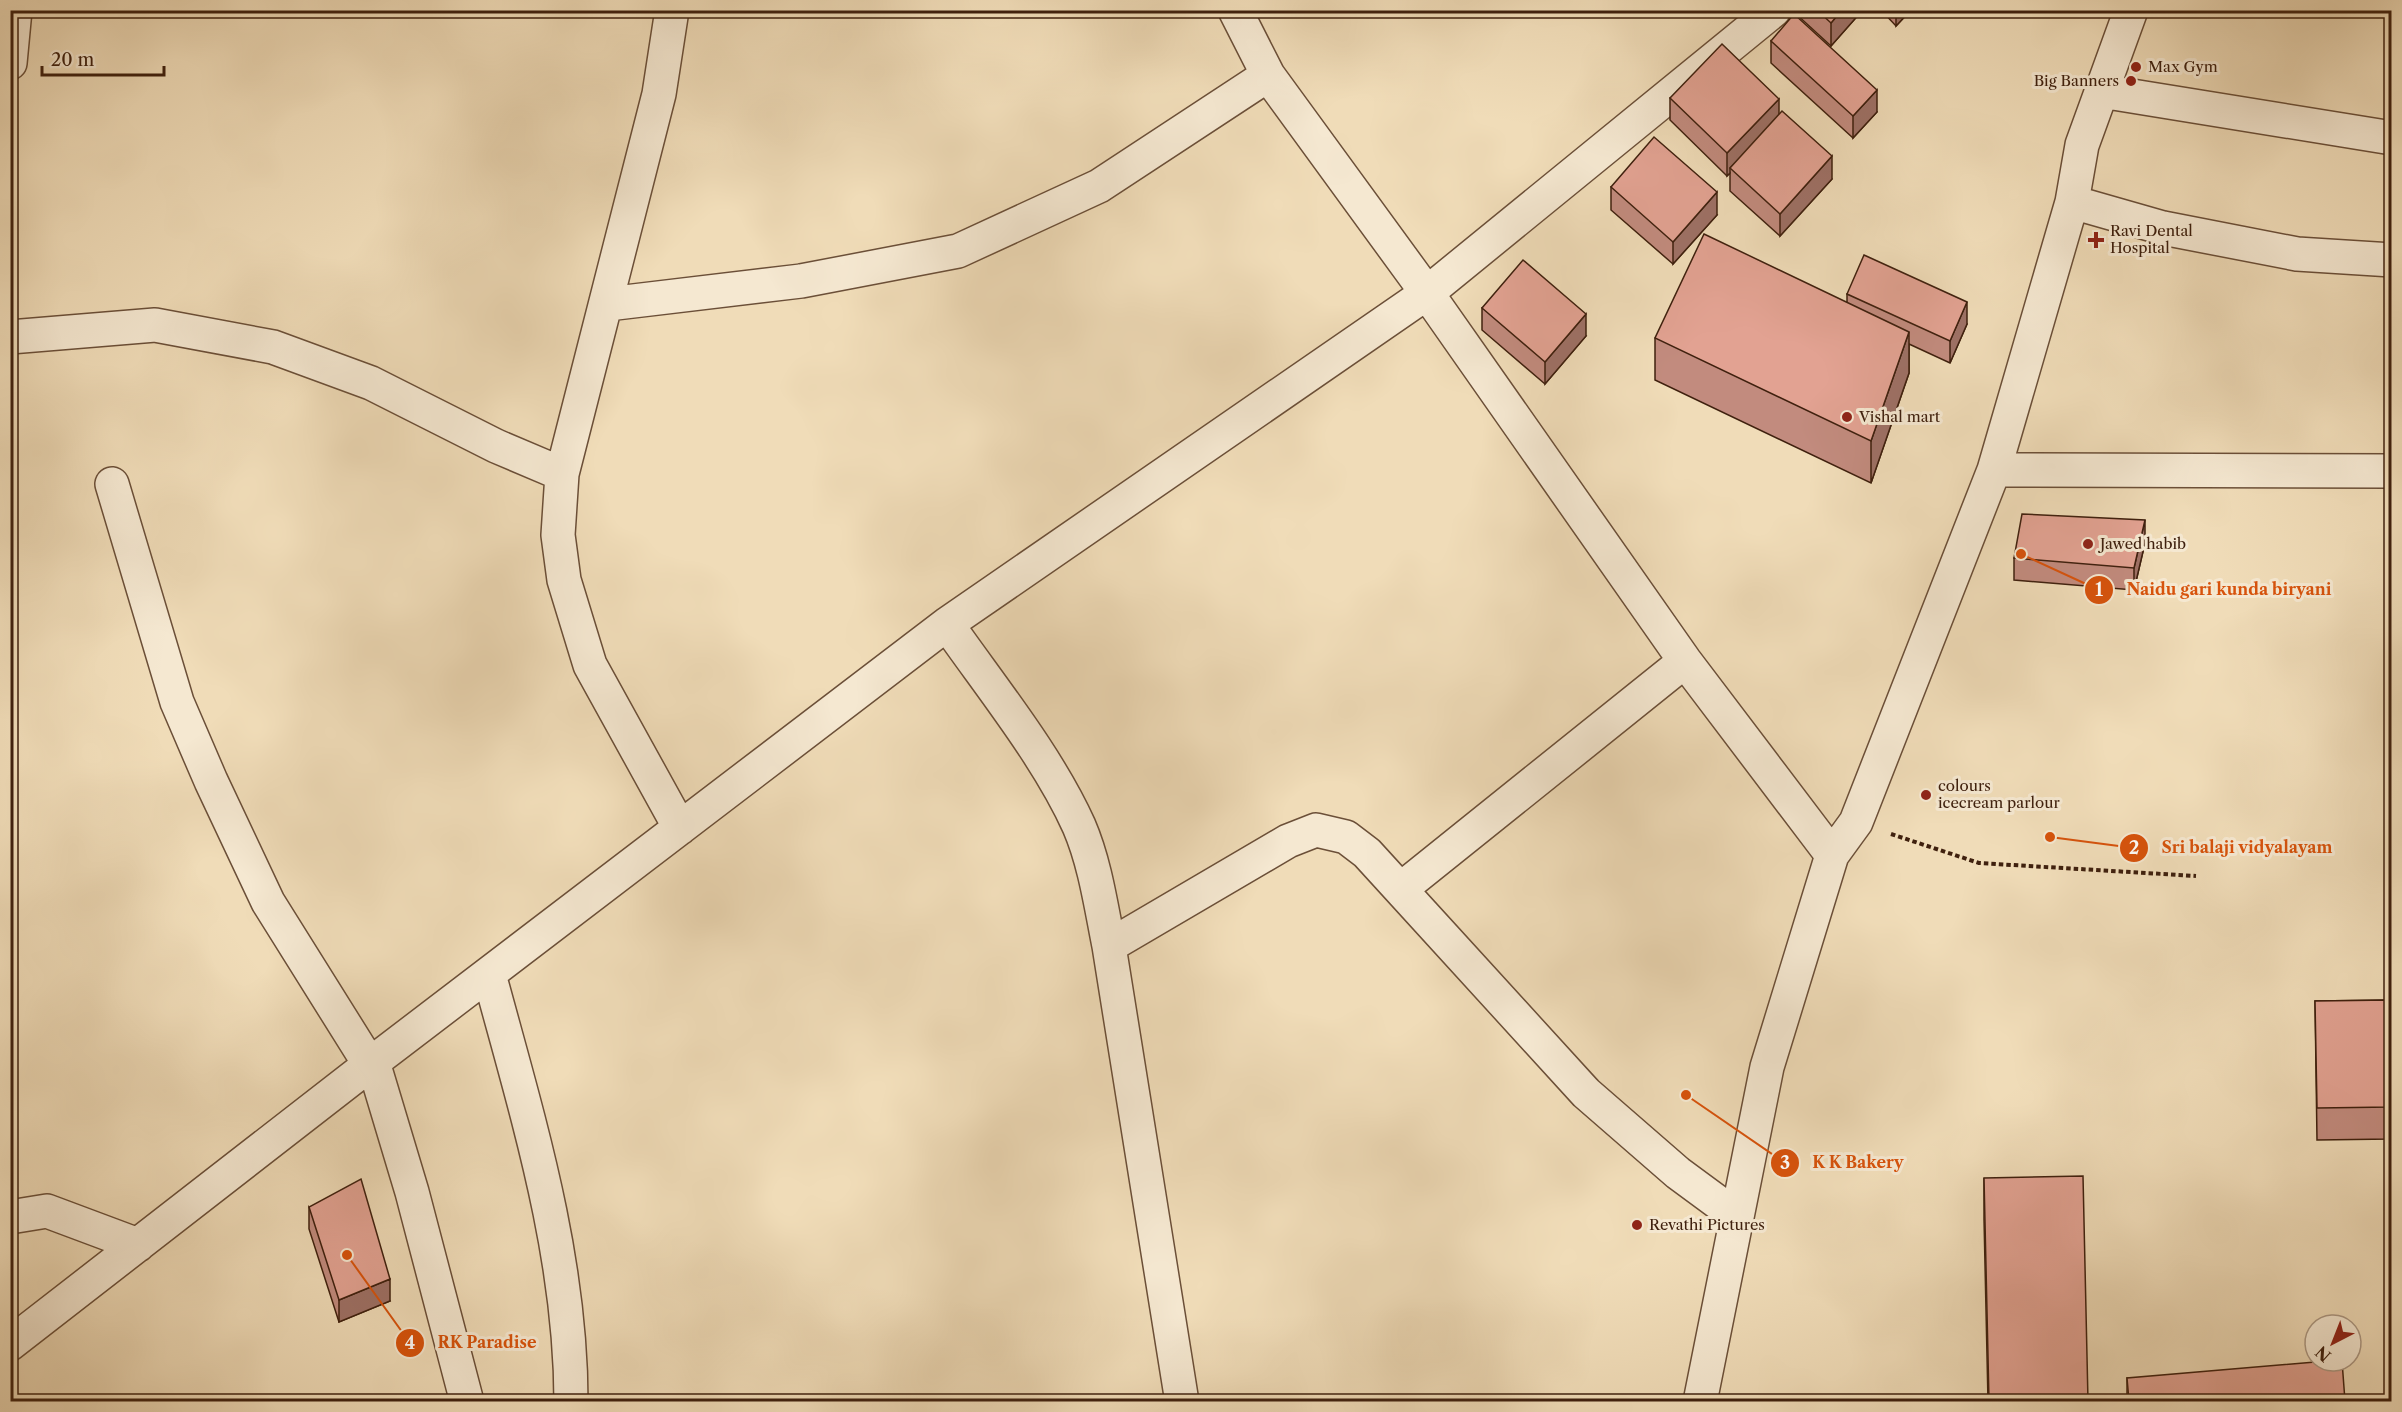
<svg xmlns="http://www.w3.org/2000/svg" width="2402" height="1412" font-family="'Libre Caslon Text',serif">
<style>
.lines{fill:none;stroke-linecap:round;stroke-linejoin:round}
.minor-casing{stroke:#6b4f38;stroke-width:36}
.path{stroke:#3f200e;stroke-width:4;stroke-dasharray:4.5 3;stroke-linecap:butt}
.minor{stroke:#f5e8d1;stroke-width:33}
.wall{fill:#c28b7e;stroke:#3f200e;stroke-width:1.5}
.shaded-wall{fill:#9e7166;stroke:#3f200e;stroke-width:1.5}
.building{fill:#e2a292;stroke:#3f200e;stroke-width:1.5}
.poi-dot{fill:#8f2418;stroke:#f5e8d1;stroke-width:2}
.labels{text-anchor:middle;stroke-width:6;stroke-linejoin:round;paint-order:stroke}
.poi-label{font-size:15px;fill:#3f200e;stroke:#f5e8d1;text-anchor:start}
.leader{fill:none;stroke:#d7530c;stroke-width:2}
.callout-dot{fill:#d7530c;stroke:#f5e8d1;stroke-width:2}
.mark-label{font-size:18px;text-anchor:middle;font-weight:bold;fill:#fff}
.callout-label{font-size:16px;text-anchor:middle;font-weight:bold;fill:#d7530c;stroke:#f5e8d1;stroke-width:6;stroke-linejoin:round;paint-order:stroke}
</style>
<rect width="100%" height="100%" fill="#f0dcb8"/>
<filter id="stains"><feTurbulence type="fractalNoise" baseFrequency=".00333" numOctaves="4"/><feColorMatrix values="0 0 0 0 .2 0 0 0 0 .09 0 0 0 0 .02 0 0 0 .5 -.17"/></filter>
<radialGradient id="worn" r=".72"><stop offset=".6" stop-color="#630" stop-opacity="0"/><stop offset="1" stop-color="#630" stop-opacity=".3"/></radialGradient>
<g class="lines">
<defs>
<path id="minor" d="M 672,10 L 659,94 L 562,474 L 558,535 L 564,580 L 590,665 L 680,828
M 1235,10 L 1268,75 L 1427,293 L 1685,661 L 1832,855
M 10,63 L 15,10
M 2101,91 L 2392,138
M 2072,202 L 2163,228 L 2297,254 L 2392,260
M 608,304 L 801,281 L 958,251 L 1099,186 L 1268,75
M 10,337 L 155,325 L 273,347 L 371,383 L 496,446 L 562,474
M 1994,470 L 2392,471
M 112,484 L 177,702 L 211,781 L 268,902 L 370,1065
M 947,624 C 991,687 1048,757 1079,826 C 1095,863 1101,906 1109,946 L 1182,1402
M 1401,889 L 1685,661
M 1109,946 L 1288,841 L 1316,830 L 1346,837 L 1367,853 L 1586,1093 L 1678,1173 L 1735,1215
M 489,974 C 527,1115 571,1254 571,1402
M 373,1062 L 412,1192 L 467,1402
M 10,1217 L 47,1211 L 138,1245
M 10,1344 L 373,1062 L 947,624 L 1427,293 L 1774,10
M 1700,1402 L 1767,1067 L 1832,855 L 1856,822 L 1994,470 L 2072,202 L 2082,145 L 2131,10"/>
</defs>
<!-- minor casing -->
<use href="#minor" class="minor-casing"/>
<!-- path -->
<path class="path" d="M 1891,834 L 1979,863 L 2196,876"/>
<!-- minor -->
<use href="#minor" class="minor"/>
</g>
<!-- wall -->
<path class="wall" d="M 1795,10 L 1861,10 L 1861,12 L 1831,46 L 1795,13 Z
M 1881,10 L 1911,10 L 1896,26 Z
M 1771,41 L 1877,112 L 1853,138 L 1771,63 Z
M 1670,98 L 1779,114 L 1832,179 L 1780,236 L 1730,191 L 1730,173 L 1727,176 L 1670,120 Z
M 1611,187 L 1717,215 L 1673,264 L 1611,210 Z
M 1847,294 L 1967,324 L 1950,363 L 1909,344 L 1909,373 L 1871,483 L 1655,380 L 1655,338 L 1847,302 Z
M 1482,308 L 1586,336 L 1545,384 L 1482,330 Z
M 2145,543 L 2134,590 L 2014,580 L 2014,558 Z
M 2391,1000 L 2391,1139 L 2317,1140 L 2315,1001 Z
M 1984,1178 L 2088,1401 L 1988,1401 L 1984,1219 Z
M 309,1207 L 390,1301 L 339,1322 L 309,1229 Z
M 2127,1378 L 2345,1401 L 2127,1401 Z"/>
<!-- shaded-wall -->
<path class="shaded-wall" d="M 1842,10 L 1861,10 L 1861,12 L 1831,46 L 1831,23 Z
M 1896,10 L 1911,10 L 1896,26 Z
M 1877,90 L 1877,112 L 1853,138 L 1853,116 Z
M 1779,99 L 1779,121 L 1730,168 L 1730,173 L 1727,176 L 1727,153 Z
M 1832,156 L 1832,179 L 1780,236 L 1780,214 Z
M 1717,192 L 1717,215 L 1673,264 L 1673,242 Z
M 1967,302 L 1967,324 L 1950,363 L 1950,341 Z
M 1586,314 L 1586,336 L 1545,384 L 1545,362 Z
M 1909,332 L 1909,373 L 1871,483 L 1871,441 Z
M 2145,520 L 2145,543 L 2134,590 L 2134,568 Z
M 390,1279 L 390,1301 L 339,1322 L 339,1300 Z"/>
<!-- building -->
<path class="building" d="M 1817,10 L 1842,10 L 1831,23 Z
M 1794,14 L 1877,90 L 1853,116 L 1771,41 Z
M 1722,44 L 1779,99 L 1727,153 L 1670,98 Z
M 1782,111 L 1832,156 L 1780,214 L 1730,168 Z
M 1654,137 L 1717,192 L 1673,242 L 1611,187 Z
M 1704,234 L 1909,332 L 1871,441 L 1655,338 Z
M 1864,255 L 1967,302 L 1950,341 L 1847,294 Z
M 1523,260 L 1586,314 L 1545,362 L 1482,308 Z
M 2022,514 L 2145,520 L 2134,568 L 2014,558 Z
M 2391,1000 L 2391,1107 L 2317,1108 L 2315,1001 Z
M 2083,1176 L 2088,1401 L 1989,1401 L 1984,1178 Z
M 361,1179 L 390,1279 L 339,1300 L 309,1207 Z
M 2327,1361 L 2342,1361 L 2345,1401 L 2129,1401 L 2127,1378 Z"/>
<!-- markers -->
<g class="poi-dot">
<circle cx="2136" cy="67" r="6"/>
<circle cx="2131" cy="81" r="6"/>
<path d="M2093 231h6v6h6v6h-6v6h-6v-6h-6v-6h6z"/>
<circle cx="1847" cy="417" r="6"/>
<circle cx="2088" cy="544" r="6"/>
<circle cx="1926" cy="795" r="6"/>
<circle cx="1637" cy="1225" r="6"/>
</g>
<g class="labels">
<!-- poi labels -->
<g class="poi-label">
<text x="2148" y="72">Max Gym</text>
<text x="2119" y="86" text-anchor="end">Big Banners</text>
<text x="2110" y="236">Ravi Dental<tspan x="2110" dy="17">Hospital</tspan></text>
<text x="1859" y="422">Vishal mart</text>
<text x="2100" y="549">Jawed habib</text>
<text x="1938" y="791">colours<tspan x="1938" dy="17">icecream parlour</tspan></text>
<text x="1649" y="1230">Revathi Pictures</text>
</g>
</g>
<!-- callouts -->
<path class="leader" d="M2021 554L2099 590M2050 837L2134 848M1686 1095L1785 1163M347 1255L410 1343"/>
<g class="callout-dot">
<circle cx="2021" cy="554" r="6"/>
<circle cx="2050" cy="837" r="6"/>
<circle cx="1686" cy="1095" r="6"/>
<circle cx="347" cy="1255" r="6"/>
<circle cx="2099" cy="590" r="15"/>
<circle cx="2134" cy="848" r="15"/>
<circle cx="1785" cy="1163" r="15"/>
<circle cx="410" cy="1343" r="15"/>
</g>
<g class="mark-label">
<text x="2099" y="596">1</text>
<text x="2134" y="854">2</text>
<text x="1785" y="1169">3</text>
<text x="410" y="1349">4</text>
</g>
<g class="callout-label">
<text x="2229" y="595">Naidu gari kunda biryani</text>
<text x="2247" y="853">Sri balaji vidyalayam</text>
<text x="1858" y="1168">K K Bakery</text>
<text x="487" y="1348">RK Paradise</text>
</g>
<!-- margin -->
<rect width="2402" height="1412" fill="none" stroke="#f0dcb8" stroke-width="36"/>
<rect x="12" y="12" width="2378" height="1388" fill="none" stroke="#3f200e" stroke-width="3"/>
<rect x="18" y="18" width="2366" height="1376" fill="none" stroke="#3f200e" stroke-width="1.5"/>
<!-- north arrow -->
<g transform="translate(2333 1343) rotate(222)"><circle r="28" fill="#f5e8d1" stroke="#ac9883" stroke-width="1.5"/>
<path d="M0-4.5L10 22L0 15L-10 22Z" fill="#8f2418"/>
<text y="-9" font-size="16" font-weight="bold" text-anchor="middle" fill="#3f200e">N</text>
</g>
<!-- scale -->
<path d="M42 66v9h122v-9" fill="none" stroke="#3f200e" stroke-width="3"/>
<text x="51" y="66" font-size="18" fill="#3f200e" stroke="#f5e8d1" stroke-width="4.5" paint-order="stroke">20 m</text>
<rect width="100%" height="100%" filter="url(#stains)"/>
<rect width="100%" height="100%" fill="url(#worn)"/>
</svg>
